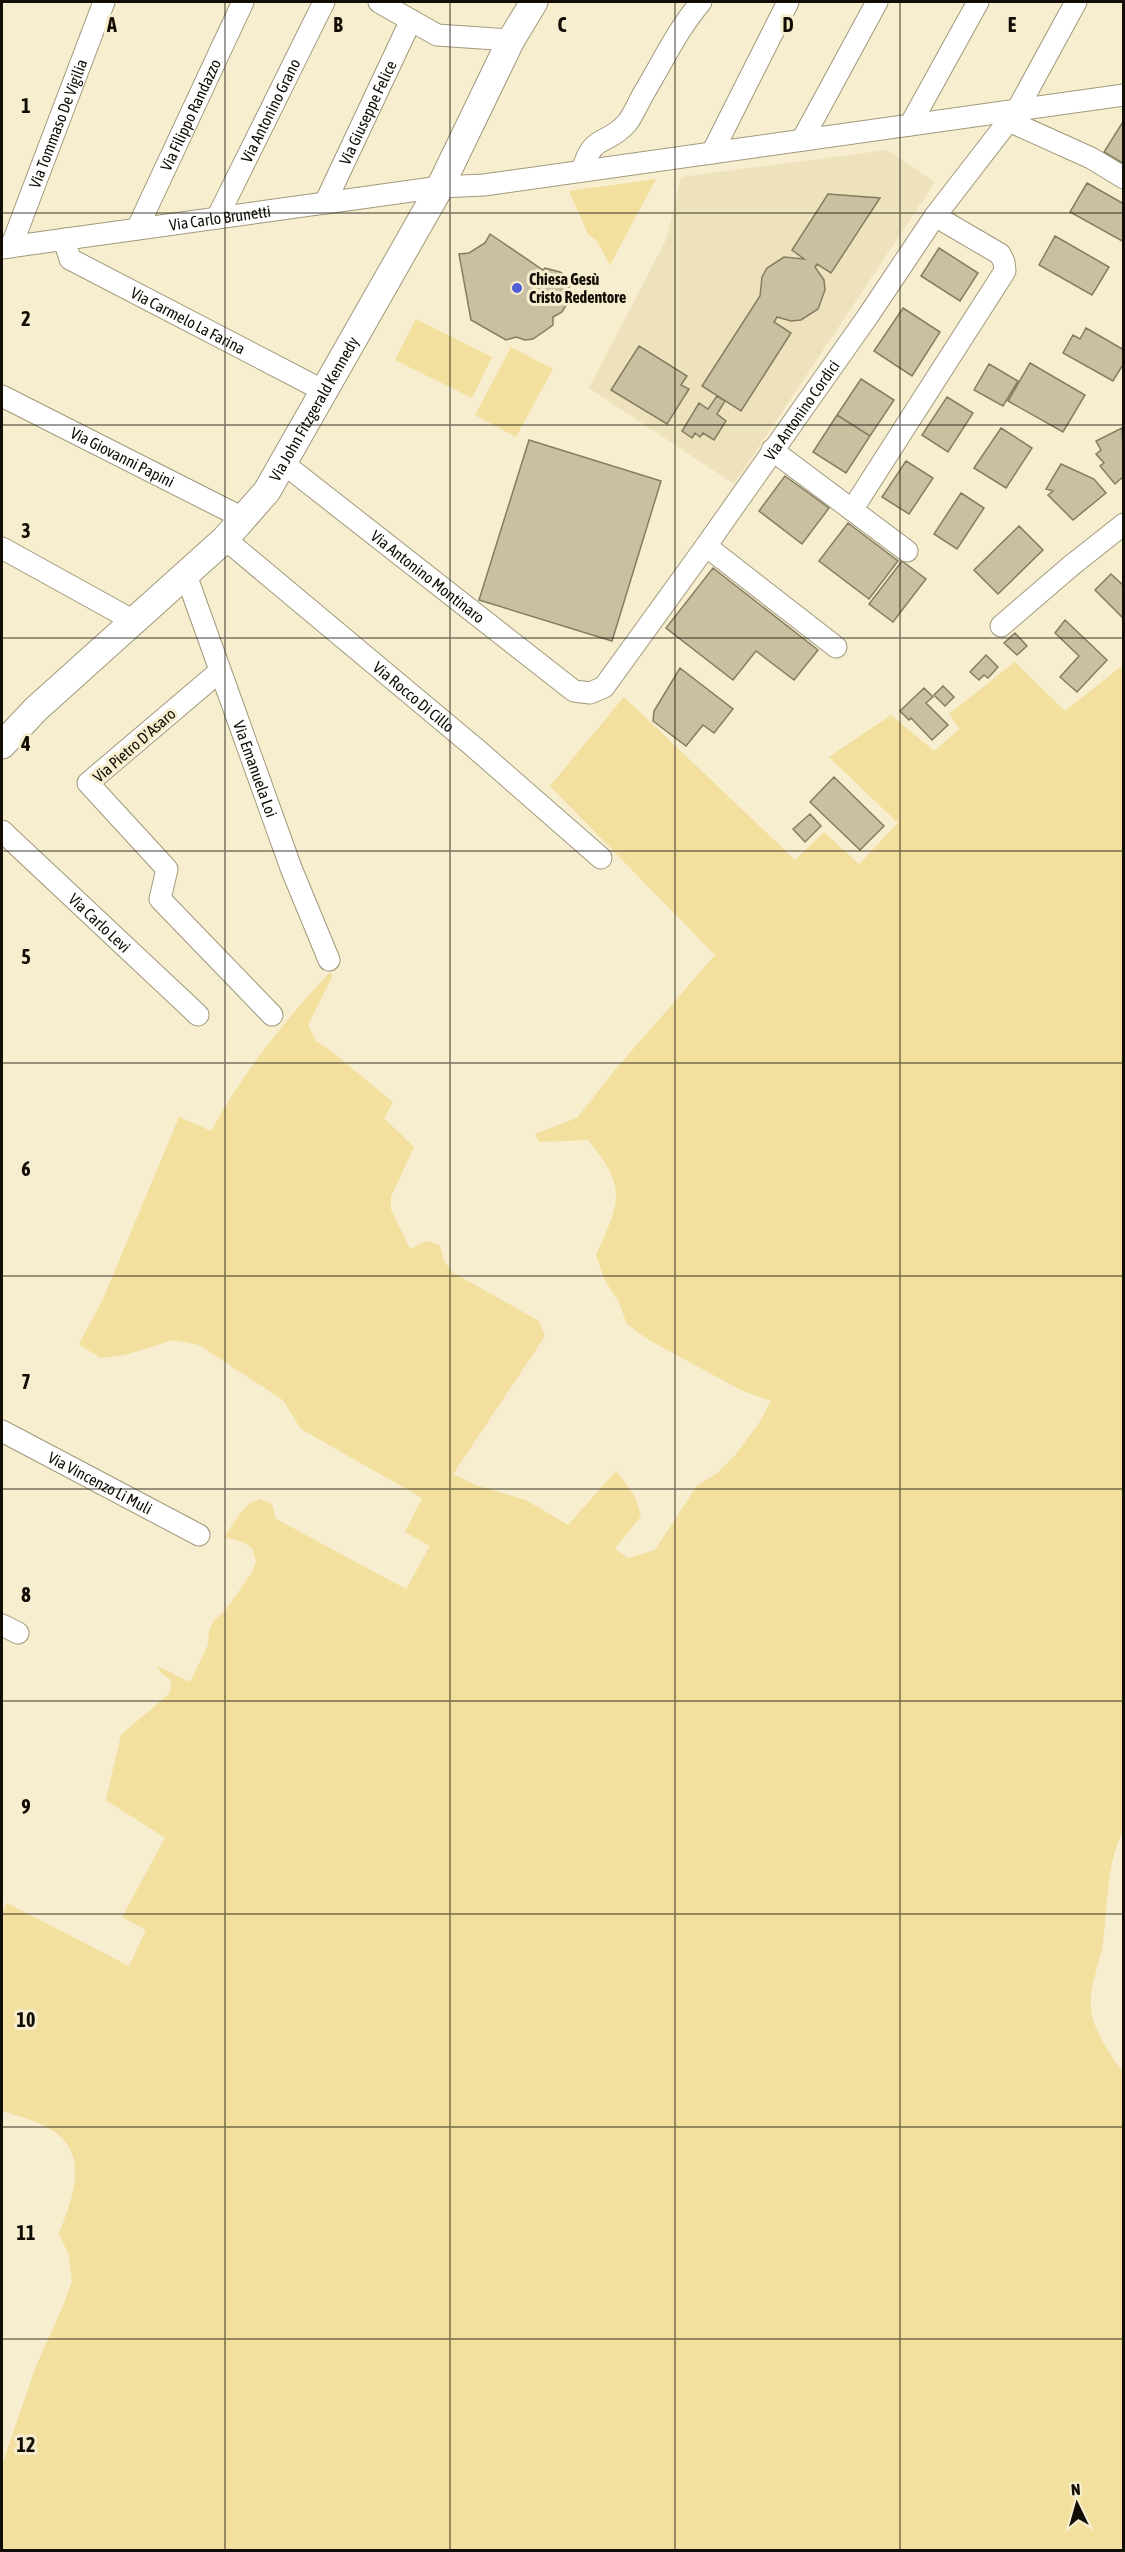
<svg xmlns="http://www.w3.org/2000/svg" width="1125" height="2552" font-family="'Asap Condensed',sans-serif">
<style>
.built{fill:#eee2bc}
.grass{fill:#f3df9e}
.building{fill:#c9c0a2;stroke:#857d61;stroke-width:1.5}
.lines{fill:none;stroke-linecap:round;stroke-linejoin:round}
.minor-casing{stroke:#a1997c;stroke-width:23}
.tertiary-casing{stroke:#a1997c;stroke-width:29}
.minor{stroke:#fff;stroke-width:21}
.tertiary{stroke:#fff;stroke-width:27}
.grid{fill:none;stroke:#120e05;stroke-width:1.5;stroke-opacity:0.55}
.poi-dot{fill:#505fd5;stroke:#f7edcf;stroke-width:2}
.labels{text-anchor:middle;stroke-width:6;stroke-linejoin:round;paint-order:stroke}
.street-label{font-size:16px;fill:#120e05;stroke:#f7edcf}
.poi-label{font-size:16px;font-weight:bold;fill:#120e05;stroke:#f7edcf;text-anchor:start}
.grid-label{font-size:20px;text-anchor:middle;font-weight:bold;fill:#120e05;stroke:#f7edcf;stroke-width:6;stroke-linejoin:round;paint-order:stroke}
</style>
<rect width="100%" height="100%" fill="#f7edcf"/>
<!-- built -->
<path class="built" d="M 887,150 L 935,182 L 734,484 L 589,388 L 667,238 L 681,177 Z"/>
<!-- grass -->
<path class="grass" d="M 656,179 L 610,265 L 597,241 L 588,234 L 569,191 Z
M 416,319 L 492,357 L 472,398 L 395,360 Z
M 511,347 L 553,369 L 516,437 L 475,415 Z
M 1015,662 L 1065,711 L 1123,665 L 1124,1829 C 1106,1863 1108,1905 1103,1943 C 1099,1968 1087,1989 1092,2015 C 1096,2035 1111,2056 1123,2072 L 1123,2550 L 2,2550 L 2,2465 L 36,2366 L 63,2306 L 72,2281 L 69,2256 L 59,2233 C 73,2198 91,2153 50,2129 C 36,2120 17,2116 2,2111 L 2,1914 L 7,1903 L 129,1966 L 146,1930 L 122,1917 L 165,1838 L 106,1800 L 121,1735 L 170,1693 L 171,1680 L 161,1673 L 157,1666 L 190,1682 L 208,1645 L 209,1631 L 214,1620 L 224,1612 L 251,1574 L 256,1562 L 253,1549 L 243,1542 L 224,1537 L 240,1514 L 249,1504 L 260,1499 L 272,1504 L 276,1519 L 406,1589 L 430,1546 L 405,1532 L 422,1498 L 301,1429 L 283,1400 L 199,1345 L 173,1340 L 125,1355 L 100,1358 L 79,1344 L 103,1299 L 179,1117 L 211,1131 C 243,1072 284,1022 329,973 L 333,975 L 308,1025 L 316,1041 L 336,1055 L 393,1102 L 384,1118 L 414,1147 L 391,1197 L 391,1210 L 410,1249 L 427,1241 L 440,1245 L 444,1261 L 452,1272 L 539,1321 L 545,1336 L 453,1474 L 478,1486 L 526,1500 L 568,1525 L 616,1471 L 635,1496 L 641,1516 L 615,1549 L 628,1558 L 655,1550 L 696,1487 L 717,1473 L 736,1454 L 759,1423 L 771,1401 L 741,1390 L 647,1339 L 627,1324 L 618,1300 L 604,1279 L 596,1255 C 620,1202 628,1188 588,1140 L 539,1142 L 535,1134 L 577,1118 L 615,1070 L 715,955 L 550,786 L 624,697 L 795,860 L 824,832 L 859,864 L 898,823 L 829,757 L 891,715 L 934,751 L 960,729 L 949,714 Z"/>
<!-- building -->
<path class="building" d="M 1124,120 L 1124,164 L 1104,152 Z
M 1087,183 L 1124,204 L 1124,242 L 1070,212 Z
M 828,194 L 880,198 L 831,273 L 817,264 L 815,267 L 824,280 L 825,290 L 818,309 L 801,320 L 791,321 L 777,317 L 774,322 L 791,333 L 741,411 L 702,386 L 760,296 L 762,277 L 767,268 L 784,257 L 804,259 L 792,250 Z
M 490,234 L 543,270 L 545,268 L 560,272 L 573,281 L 564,295 L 567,304 L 562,312 L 553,317 L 553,325 L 533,339 L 525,340 L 516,337 L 506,340 L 471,320 L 459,254 L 469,253 L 485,243 Z
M 1055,236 L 1109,267 L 1092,295 L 1039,265 Z
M 939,248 L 978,273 L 960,301 L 921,276 Z
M 903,308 L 940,332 L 912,376 L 874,351 Z
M 1086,328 L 1124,350 L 1124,363 L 1113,381 L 1063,353 L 1073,335 L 1080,339 Z
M 639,346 L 687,376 L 681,385 L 689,389 L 667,424 L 611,390 Z
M 1030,363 L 1085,395 L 1063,432 L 1008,401 Z
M 989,364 L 1018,381 L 1003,406 L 974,390 Z
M 861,379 L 894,400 L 870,436 L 837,415 Z
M 717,396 L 725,401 L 717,414 L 726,421 L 714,440 L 703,433 L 700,437 L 695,433 L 692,438 L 682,431 L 699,403 L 708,409 Z
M 947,397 L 973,413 L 948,452 L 922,435 Z
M 837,415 L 870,436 L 846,473 L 813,452 Z
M 1001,428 L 1032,448 L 1006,488 L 974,468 Z
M 1122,428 L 1124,476 L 1115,484 L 1100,466 L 1104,463 L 1096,454 L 1101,450 L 1096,441 Z
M 529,440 L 661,481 L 612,641 L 479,600 Z
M 906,461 L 933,478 L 909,514 L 882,497 Z
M 1061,464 L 1094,479 L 1106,493 L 1073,520 L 1048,495 L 1053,491 L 1046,489 Z
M 785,476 L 829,508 L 802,544 L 759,511 Z
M 961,493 L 984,508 L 957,549 L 934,534 Z
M 848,523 L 898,561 L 869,599 L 819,561 Z
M 1019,526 L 1043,550 L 998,594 L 974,570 Z
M 902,561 L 926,579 L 893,622 L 869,604 Z
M 713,568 L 818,650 L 794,680 L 756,651 L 733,680 L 666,628 Z
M 1111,574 L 1124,586 L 1123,618 L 1095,590 Z
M 1065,620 L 1107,660 L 1077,692 L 1060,677 L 1079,656 L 1055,633 Z
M 1015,633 L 1027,646 L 1017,655 L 1004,643 Z
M 986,655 L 998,667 L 988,678 L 984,675 L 979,680 L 970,672 Z
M 680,668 L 733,709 L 714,733 L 703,725 L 686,746 L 653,721 L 654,711 Z
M 943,686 L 954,697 L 945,706 L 934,695 Z
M 924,688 L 933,697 L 926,703 L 948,725 L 932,740 L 911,718 L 909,720 L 900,711 Z
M 834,777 L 884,826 L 860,850 L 810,802 Z
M 810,814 L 821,826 L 805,842 L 793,829 Z"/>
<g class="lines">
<defs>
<g id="minor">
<path d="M 379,2 L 437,35 L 511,40"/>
<path d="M 1009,121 L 1091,158 L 1124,178"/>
<path d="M 910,125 L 978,2"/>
<path d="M 802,140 L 877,2"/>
<path d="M 712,153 L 788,2"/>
<path d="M 582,171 C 593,132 606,147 627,123 C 634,114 639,101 645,91 C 663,61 678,29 701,2"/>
<path id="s1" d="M 325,203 L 411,20"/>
<path id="s2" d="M 217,218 L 324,2"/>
<path id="s3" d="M 137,229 L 243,2"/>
<path id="s4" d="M 64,239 L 70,259 L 324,391"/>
<path id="s5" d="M 11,247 L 104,2"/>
<path id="s6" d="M 2,248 L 440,187 L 484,185 L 1124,95"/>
<path id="s7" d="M 2,396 L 243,518"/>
<path d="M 772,450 L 907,551"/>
<path id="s8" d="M 283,463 L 574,691 L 590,693 L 604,687 L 706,546 L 868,316 L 935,216 L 1017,110 L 1076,2"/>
<path d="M 852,510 L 1005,271 L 1004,262 L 1000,254 L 935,216"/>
<path id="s9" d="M 225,539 L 474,747 L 601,858"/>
<path d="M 706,546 L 836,647"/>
<path d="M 2,548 L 134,621"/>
<path id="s10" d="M 186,575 L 291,868 L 329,960"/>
<path d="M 1001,626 L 1072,565 L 1124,524"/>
<path d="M 220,671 L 88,783 L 167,869 L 160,899 L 272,1015"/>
<path id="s11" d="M 2,831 L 198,1015"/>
<path id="s12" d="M 2,1431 L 199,1535"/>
<path d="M 2,1625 L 18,1633"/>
</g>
<g id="tertiary">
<path id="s13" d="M 2,745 L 36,709 L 225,539 L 267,491 L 440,187 L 511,40 L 534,2"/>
</g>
</defs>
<!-- minor casing -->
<use href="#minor" class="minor-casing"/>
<!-- tertiary casing -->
<use href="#tertiary" class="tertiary-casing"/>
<!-- minor -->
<use href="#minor" class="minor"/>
<!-- tertiary -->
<use href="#tertiary" class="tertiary"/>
</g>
<!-- grid -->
<path class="grid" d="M 225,2 L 225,2550M 450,2 L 450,2550M 675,2 L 675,2550M 900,2 L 900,2550M 2,213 L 1124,213M 2,425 L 1124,425M 2,638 L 1124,638M 2,851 L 1124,851M 2,1063 L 1124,1063M 2,1276 L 1124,1276M 2,1489 L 1124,1489M 2,1701 L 1124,1701M 2,1914 L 1124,1914M 2,2127 L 1124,2127M 2,2339 L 1124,2339"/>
<!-- markers -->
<circle class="poi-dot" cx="517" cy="288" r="6"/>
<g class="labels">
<!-- street labels -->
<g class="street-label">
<text dy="6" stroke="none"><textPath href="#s2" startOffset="120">Via Antonino Grano</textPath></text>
<text dy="6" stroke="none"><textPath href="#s1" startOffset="100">Via Giuseppe Felice</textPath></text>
<text dy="6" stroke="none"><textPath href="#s3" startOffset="126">Via Filippo Randazzo</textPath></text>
<text dy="6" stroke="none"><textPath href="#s5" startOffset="132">Via Tommaso De Vigilia</textPath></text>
<text dy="6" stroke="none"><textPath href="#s6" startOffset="220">Via Carlo Brunetti</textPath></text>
<text dy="6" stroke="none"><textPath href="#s4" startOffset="154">Via Carmelo La Farina</textPath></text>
<text dy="6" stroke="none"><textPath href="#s13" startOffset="462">Via John Fitzgerald Kennedy</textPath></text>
<text dy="6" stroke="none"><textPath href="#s8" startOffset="741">Via Antonino Cordici</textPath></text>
<text dy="6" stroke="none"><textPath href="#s7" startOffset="135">Via Giovanni Papini</textPath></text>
<text dy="6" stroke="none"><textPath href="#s8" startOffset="184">Via Antonino Montinaro</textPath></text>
<text dy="6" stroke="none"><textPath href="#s9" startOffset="246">Via Rocco Di Cillo</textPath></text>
<text transform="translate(134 745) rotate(-41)" y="6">Via Pietro D'Asaro</text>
<text dy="6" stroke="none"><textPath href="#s10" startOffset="206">Via Emanuela Loi</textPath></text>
<text dy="6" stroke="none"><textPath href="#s11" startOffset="134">Via Carlo Levi</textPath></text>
<text dy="6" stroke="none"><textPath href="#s12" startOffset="111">Via Vincenzo Li Muli</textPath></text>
</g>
<!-- poi labels -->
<g class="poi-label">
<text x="529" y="285">Chiesa Gesù<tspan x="529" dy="18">Cristo Redentore</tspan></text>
</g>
</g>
<g class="grid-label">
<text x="112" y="32">A</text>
<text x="338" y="32">B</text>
<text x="562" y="32">C</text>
<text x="788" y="32">D</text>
<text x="1012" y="32">E</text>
<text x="26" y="113">1</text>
<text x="26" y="326">2</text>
<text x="26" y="538">3</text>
<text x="26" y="751">4</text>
<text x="26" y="964">5</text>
<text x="26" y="1176">6</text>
<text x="26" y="1389">7</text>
<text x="26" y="1602">8</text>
<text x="26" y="1814">9</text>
<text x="26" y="2027">10</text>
<text x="26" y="2240">11</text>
<text x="26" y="2452">12</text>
</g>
<!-- border -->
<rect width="1125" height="2552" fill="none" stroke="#120e05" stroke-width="6"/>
<!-- north arrow -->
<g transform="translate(1077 2504) rotate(355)" stroke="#f7edcf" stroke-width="4.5" paint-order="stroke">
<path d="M0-4.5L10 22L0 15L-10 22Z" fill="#120e05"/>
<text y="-9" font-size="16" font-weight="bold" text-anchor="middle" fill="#120e05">N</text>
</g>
</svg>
